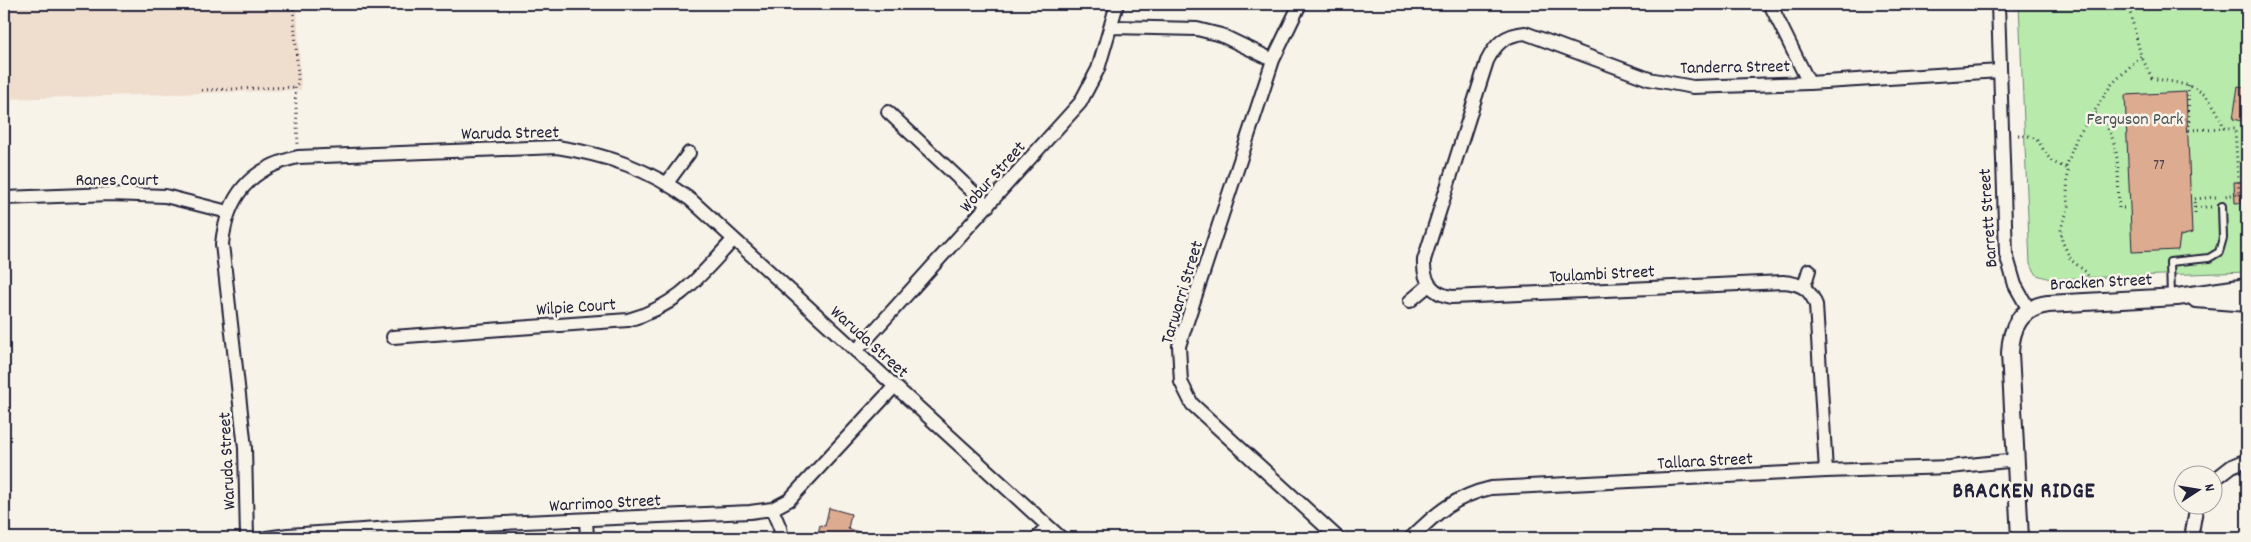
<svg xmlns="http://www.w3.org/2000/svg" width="2251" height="542" font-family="Dekko,sans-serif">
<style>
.built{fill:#efddce}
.green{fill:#b8eaab;stroke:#6d8673}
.building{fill:#ddab90;stroke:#22223b}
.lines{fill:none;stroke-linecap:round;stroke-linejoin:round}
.service-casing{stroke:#22223b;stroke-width:10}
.minor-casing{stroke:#22223b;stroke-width:16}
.tertiary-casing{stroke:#22223b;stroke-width:20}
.path{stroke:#22223b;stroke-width:3;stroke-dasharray:1 4;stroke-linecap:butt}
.service{stroke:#f7f3e8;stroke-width:6}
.minor{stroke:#f7f3e8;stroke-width:12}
.tertiary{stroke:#f7f3e8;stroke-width:16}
.labels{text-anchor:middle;stroke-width:5;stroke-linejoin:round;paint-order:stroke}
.number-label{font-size:15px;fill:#514450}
.street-label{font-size:18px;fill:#22223b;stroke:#f7f3e8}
.park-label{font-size:18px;fill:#485457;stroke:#f7f3e8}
.district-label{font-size:22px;font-weight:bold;letter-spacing:1px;fill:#22223b;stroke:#f7f3e8}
</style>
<rect width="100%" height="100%" fill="#f7f3e8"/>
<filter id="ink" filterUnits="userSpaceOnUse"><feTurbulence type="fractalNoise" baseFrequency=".02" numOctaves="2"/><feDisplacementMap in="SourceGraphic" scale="10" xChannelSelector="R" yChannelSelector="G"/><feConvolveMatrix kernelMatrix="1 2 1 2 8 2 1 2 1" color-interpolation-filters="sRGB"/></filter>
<g filter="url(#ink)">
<!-- built -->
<path class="built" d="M 4,4 L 297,4 L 301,90 L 4,99 Z"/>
<!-- green -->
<path class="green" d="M 2019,4 L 2247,4 L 2247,272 L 2050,279 L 2037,275 L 2030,264 Z"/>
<!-- building -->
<path class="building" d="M 2238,86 L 2247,88 L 2247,122 L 2233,119 Z
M 2186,92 L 2192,233 L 2180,236 L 2178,250 L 2132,252 L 2125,95 Z
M 2245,165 L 2247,165 L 2247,212 L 2247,202 L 2235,203 L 2234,182 L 2246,182 Z
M 829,508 L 851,514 L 848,529 L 867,534 L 866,538 L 817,538 L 820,525 L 825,526 Z"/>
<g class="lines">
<defs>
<path id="service" d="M 2171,296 L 2170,262 L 2209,258 L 2219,252 L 2223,238 L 2222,206"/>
<path id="minor" d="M 1300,4 L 1273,60 L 1179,346 L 1181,382 L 1192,404 L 1338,538
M 1770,4 L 1809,83
M 1998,4 L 2006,254 L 2015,285 L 2029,310
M 1112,27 L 1197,29 L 1221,35 L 1273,60
M 888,112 L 988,206
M 667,183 L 689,153
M 4,198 L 111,194 L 165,196 L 228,212
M 1804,287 L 1809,270
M 1410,301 L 1429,285
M 393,337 L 628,320 C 678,306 699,277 733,240
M 856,351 L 1080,103 L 1098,69 L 1117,4
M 1826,471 L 1816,305 C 1810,288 1799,283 1783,282 L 1452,297 C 1431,294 1423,280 1424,260 L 1487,61 C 1496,43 1505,35 1525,33 L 1649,79 L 1693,87 L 1809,83 L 2000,71
M 2214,480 L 2232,466 L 2247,460
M 772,509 L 780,528 L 782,538
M 586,520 L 587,538
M 247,538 L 245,448 L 222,244 C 227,196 250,168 298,157 L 557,147 C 608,155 649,169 691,200 L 1061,538
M 266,538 L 288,535 L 392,528 L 750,512 L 772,509 L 789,500 L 894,387
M 1037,538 L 1048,527
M 1411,538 C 1436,513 1456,496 1491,488 L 1826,471 L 1950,467 L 2017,460
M 2191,538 L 2197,504"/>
<path id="tertiary" d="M 2196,299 L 2247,303
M 2020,538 L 2010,353 C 2011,327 2020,308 2048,304 L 2177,297 L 2247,287"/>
</defs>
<!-- service casing -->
<use href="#service" class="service-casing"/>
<!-- minor casing -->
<use href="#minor" class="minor-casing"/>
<!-- tertiary casing -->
<use href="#tertiary" class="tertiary-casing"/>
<!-- path -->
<path class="path" d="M 293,4 L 298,76 L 298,83 L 295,87 L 298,144
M 2128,4 L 2141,56
M 2188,85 L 2189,130 L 2224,128
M 202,90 L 295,87
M 2018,135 C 2042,135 2038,146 2051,160 C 2056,165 2063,165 2068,170 L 2067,195 L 2069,206 L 2061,229 L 2062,241 L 2071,260 L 2086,272 L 2092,283
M 2066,167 L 2077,137 L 2094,112
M 2239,194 C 2251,215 2247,248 2245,272
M 2195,207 L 2213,207
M 2124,208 L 2119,208 C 2117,174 2123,136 2094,112 L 2111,85 L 2141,56 L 2152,78 C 2193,86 2208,85 2224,128 L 2235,128 L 2239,194 L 2224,196
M 2195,213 L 2194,199 L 2216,197"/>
<!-- service -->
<use href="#service" class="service"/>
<!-- minor -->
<use href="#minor" class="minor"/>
<!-- tertiary -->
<use href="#tertiary" class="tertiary"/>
</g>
</g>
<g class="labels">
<!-- number labels -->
<g class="number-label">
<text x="2159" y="169">77</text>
</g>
<!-- street labels -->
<g class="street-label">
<text transform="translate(1735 66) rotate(-1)" y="6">Tanderra Street</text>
<text transform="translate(510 132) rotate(-1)" y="6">Waruda Street</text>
<text transform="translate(992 176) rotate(-48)" y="6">Wobur Street</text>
<text x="117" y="185">Ranes Court</text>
<text transform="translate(1987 218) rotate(-94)" y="6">Barrett Street</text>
<text transform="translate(1602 273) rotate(-3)" y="6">Toulambi Street</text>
<text transform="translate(2101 281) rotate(-3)" y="6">Bracken Street</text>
<text transform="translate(1181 292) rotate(-73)" y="6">Tarwarri Street</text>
<text transform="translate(576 306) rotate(-4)" y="6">Wilpie Court</text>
<text transform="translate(870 341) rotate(42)" y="6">Waruda Street</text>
<text transform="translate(1705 460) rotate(-3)" y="6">Tallara Street</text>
<text transform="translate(226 461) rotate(-93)" y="6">Waruda Street</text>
<text transform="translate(605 502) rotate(-3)" y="6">Warrimoo Street</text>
</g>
<!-- park labels -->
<g class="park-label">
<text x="2135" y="124">Ferguson Park</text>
</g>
<!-- district labels -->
<g class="district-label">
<text x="2024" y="497">BRACKEN RIDGE</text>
</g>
</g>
<!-- margin -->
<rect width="2251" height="542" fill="none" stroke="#f7f3e8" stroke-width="20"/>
<rect x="10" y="10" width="2231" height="522" fill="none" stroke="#22223b" stroke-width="2" filter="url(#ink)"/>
<!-- north arrow -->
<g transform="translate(2198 490) rotate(78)"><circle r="24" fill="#f7f3e8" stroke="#a29fa3"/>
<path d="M0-4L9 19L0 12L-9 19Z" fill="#22223b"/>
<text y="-8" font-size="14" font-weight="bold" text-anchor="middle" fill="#22223b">N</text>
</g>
</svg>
